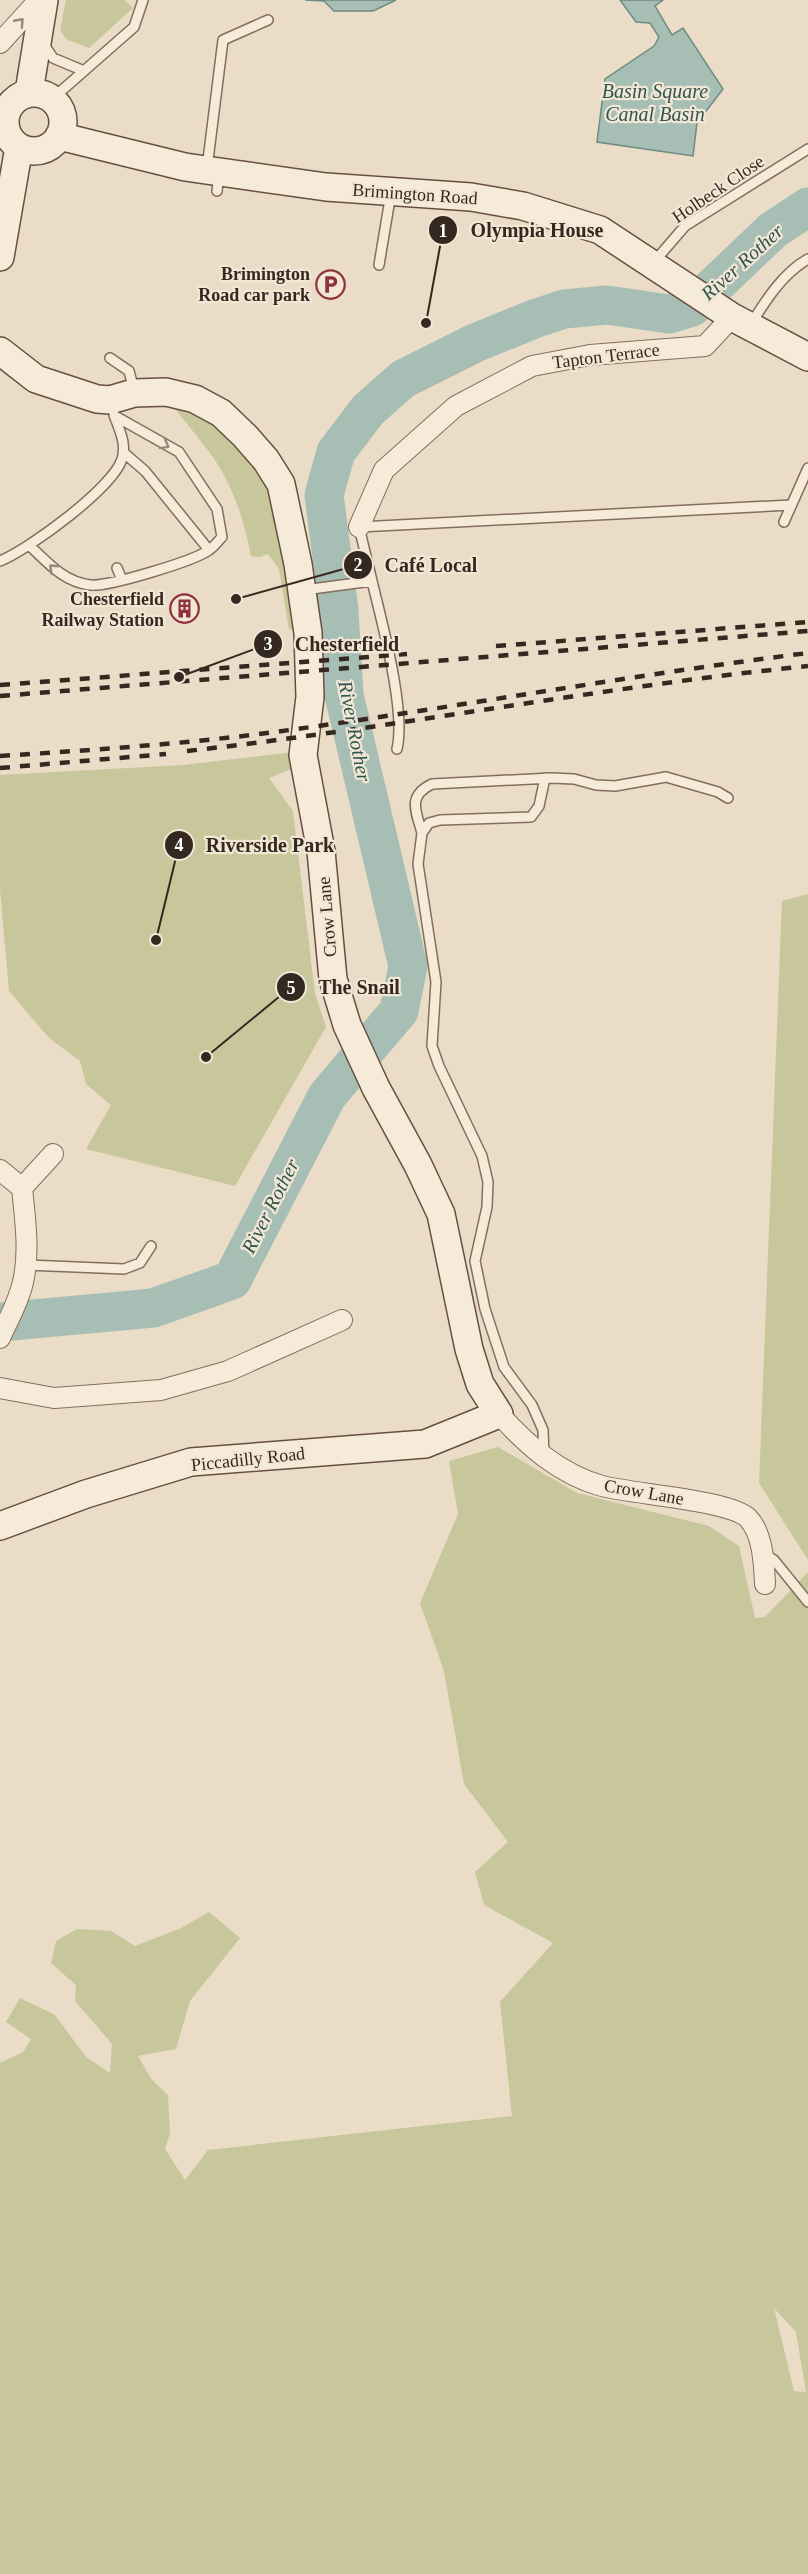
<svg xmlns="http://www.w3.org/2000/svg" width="808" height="2574" font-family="'Times New Roman',serif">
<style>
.green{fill:#c7c79b;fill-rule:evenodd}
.water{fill:#a7beb5;stroke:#6e8c81;stroke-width:1.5}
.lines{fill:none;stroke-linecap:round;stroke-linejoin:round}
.river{stroke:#a7beb5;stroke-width:39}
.lane-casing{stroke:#846e5d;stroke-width:12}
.street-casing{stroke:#846e5d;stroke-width:22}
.secondary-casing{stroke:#664f40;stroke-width:30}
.lane{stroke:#f6ead8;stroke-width:9}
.street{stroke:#f6ead8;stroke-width:20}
.secondary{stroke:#f6ead8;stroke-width:27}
.rail{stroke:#352820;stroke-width:4.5;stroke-dasharray:10 10;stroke-linecap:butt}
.oneway{stroke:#96897c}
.labels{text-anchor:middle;stroke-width:4.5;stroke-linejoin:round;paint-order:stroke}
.street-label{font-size:18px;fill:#352820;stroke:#f2e7d5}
.poi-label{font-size:18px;font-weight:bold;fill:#352820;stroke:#f2e7d5;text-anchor:end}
.water-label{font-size:20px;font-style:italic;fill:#30544e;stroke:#f2e7d5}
.leader{fill:none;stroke:#352820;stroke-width:2}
.callout-dot{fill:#352820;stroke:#f2e7d5;stroke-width:2}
.mark-label{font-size:18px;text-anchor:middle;font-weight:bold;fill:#fff}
.callout-label{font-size:20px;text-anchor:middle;font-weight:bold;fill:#352820;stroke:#f2e7d5;stroke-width:4.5;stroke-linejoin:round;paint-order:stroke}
</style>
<rect width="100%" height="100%" fill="#eadcc6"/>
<!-- green -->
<path class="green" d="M 66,0 L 125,0 L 133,8 L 89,48 L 66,39 L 60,30 Z
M 180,400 C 209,419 241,439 259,469 C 281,504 288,588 295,631 L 289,629 L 279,569 L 268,554 L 259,557 L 251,556 C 243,514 230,477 203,444 C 194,432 185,422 176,410 Z
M 294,752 L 294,768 L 269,778 L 293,811 L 315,994 L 326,1027 L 235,1186 L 86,1149 L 111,1105 L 86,1084 L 80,1061 L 49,1038 L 9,991 L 0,889 L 0,775 L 183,765 Z
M 808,894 L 808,1560 L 759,1483 L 782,901 Z
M 498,1447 L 577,1493 L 709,1526 L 739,1546 L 755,1618 L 765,1617 L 808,1572 L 808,2574 L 0,2574 L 0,2063 L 23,2052 L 31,2039 L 6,2022 L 20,1998 L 55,2015 L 86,2057 L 110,2073 L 112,2044 L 75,2001 L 76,1985 L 51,1963 L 56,1941 L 77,1929 L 111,1931 L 135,1946 L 181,1928 L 209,1912 L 240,1938 L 190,2001 L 176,2049 L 138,2056 L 152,2080 L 168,2095 L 170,2133 L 165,2149 L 185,2180 L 208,2150 L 512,2116 L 500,2002 L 553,1943 L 484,1905 L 475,1872 L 508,1842 L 464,1784 L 444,1671 L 420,1603 L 458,1514 L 449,1461 ZM 774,2308 L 796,2332 L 806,2392 L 794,2391 Z"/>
<!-- water -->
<path class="water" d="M 305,0 L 396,0 L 373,11 L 334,11 L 324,1 Z
M 620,0 L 663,0 L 655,6 L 672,35 L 683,28 L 723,89 L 697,123 L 693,156 L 597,142 L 605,79 L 654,46 L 659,37 L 650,23 L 636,22 Z"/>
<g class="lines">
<!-- river -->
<path class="river" d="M 0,1322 L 153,1308 L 232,1280 L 327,1096 L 399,1011 L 408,966 L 344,695 L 339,610 L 324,495 L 336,452 L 368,410 L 403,379 L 475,343 L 534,319 L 564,309 L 607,305 L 669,314 L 692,307 L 773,230 L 808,207"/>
<defs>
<path id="lane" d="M 43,43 L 53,58 L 84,71
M 52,99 L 134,27 L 143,0
M 207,168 L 223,40 L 268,20
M 217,191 L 219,174
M 654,262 L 685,226 L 808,149
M 379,265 L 391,193
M 751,324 C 766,300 783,273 808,259
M 110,358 L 129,371 L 134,390
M 123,452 L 145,471 L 209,550
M 784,522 L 808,468
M 30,546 C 48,563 64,582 90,585 C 108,587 194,561 209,550 C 214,547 218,541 222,537 L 217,509 L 179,452 L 115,416
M 0,561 C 28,550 113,488 122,459 C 127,444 119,429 114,415
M 117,568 L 122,580
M 372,581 C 382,623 406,710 397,749
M 304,590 L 372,581 L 359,527 L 791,505
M 422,833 C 416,811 407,796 432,784 L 552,778 L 574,779 L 596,785 L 615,786 L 666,777 L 718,792 L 728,798
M 27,1265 L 124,1269 L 140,1263 L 151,1246
M 544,1456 L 543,1430 L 532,1405 L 504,1367 L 485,1309 L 475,1261 L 487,1207 L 488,1182 L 482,1156 L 439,1066 L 432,1046 L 436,982 L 418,864 L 422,833 L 429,823 L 440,820 L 531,817 L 539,806 L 545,778
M 763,1553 L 774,1560 L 808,1602"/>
<path id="street" d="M 0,43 L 39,0
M 0,121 L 4,125
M 359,527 L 384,470 L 456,406 L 532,366 L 590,355 L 705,346 L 732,317
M 0,1170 L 22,1188 C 25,1219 30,1251 23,1282 C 19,1301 8,1320 0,1338
M 22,1188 L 53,1154
M 0,1388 L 54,1398 L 161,1390 L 228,1371 L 342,1320
M 499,1414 C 527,1445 559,1474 602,1486 C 632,1494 729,1500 748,1518 C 763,1534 764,1563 765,1584"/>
<path id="secondary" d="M 29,92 L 44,0
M5 122a29 29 0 1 1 58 0a29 29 0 1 1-58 0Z
M 59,136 L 185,167 L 326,187 L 471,197 L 523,206 L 600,230 L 732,317 L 808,357
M 0,257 L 19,147
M 0,351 L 36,379 L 97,399 L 110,400 L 134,393 L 166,392 L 195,399 L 221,413 L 245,436 L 266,460 L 281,484 L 298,564 L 308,633 L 310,697 L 303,755 L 321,851 L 333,979 L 347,1025 L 376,1088 L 418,1165 L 441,1214 L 469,1349 L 480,1384 L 499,1414 L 425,1444 L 191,1462 L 86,1494 L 0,1526"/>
</defs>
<!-- lane casing -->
<use href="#lane" class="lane-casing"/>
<!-- street casing -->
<use href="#street" class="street-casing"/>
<!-- secondary casing -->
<use href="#secondary" class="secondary-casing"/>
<!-- lane -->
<use href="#lane" class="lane"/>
<!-- street -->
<use href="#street" class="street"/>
<!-- secondary -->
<use href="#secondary" class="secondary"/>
<!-- rail -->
<path class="rail" d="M 496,646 L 808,622
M 0,685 L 407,654
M 0,696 L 808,631
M 187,751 C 395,728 600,687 808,666
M 0,756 C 92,750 184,744 275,732 C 453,708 630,675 808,653
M 0,768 L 166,754"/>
</g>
<!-- one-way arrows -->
<defs><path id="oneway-chevron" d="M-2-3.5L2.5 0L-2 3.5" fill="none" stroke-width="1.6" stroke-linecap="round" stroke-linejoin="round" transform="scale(1.5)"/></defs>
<g class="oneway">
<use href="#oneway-chevron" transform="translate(20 22) rotate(-48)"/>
<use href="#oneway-chevron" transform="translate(165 445) rotate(29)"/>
<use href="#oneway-chevron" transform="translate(53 568) rotate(-137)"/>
</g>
<!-- icons -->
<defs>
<symbol id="parking-ring" viewBox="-11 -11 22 22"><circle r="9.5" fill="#f2e7d5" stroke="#8e333d" stroke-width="1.5"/><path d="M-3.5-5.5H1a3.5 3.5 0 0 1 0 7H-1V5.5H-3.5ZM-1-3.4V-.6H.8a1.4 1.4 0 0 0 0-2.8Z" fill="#8e333d"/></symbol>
<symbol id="building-ring" viewBox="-11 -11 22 22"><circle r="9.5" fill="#f2e7d5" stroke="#8e333d" stroke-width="1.5"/><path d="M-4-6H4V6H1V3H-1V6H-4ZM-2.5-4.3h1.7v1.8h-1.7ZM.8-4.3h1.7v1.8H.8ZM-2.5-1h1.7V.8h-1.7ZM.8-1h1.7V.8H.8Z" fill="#8e333d"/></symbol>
</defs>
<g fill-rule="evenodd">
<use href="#parking-ring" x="314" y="268" width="33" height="33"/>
<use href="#building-ring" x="168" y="592" width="33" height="33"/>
</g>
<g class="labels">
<!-- street labels -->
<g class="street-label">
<text transform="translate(718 189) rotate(-34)" y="6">Holbeck Close</text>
<text transform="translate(415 194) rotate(4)" y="6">Brimington Road</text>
<text transform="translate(606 356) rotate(-7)" y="6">Tapton Terrace</text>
<text transform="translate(327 917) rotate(-95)" y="6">Crow Lane</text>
<text transform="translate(248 1459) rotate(-6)" y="6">Piccadilly Road</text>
<text transform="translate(644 1492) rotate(10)" y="6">Crow Lane</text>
</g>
<!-- poi labels -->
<g class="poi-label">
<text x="310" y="280">Brimington<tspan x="310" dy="21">Road car park</tspan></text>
<text x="164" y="605">Chesterfield<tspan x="164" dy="21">Railway Station</tspan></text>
</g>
<!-- water labels -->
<g class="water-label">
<text x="655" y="98">Basin Square<tspan x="655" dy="23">Canal Basin</tspan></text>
<text transform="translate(742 262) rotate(-42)" y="7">River Rother</text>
<text transform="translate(355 731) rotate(79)" y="7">River Rother</text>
<text transform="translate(270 1206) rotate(-63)" y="7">River Rother</text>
</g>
</g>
<!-- callouts -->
<path class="leader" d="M426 323L443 230M236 599L358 565M179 677L268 644M156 940L179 845M206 1057L291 987"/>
<g class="callout-dot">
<circle cx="426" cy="323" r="6"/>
<circle cx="236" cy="599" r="6"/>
<circle cx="179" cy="677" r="6"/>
<circle cx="156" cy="940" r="6"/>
<circle cx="206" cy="1057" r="6"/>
<circle cx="443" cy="230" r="15"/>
<circle cx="358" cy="565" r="15"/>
<circle cx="268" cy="644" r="15"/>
<circle cx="179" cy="845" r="15"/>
<circle cx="291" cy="987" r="15"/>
</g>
<g class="mark-label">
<text x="443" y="237">1</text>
<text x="358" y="571">2</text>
<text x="268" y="650">3</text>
<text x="179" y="851">4</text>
<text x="291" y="994">5</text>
</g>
<g class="callout-label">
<text x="537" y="237">Olympia House</text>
<text x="431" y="572">Café Local</text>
<text x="347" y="651">Chesterfield</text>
<text x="270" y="852">Riverside Park</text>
<text x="359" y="994">The Snail</text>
</g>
</svg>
